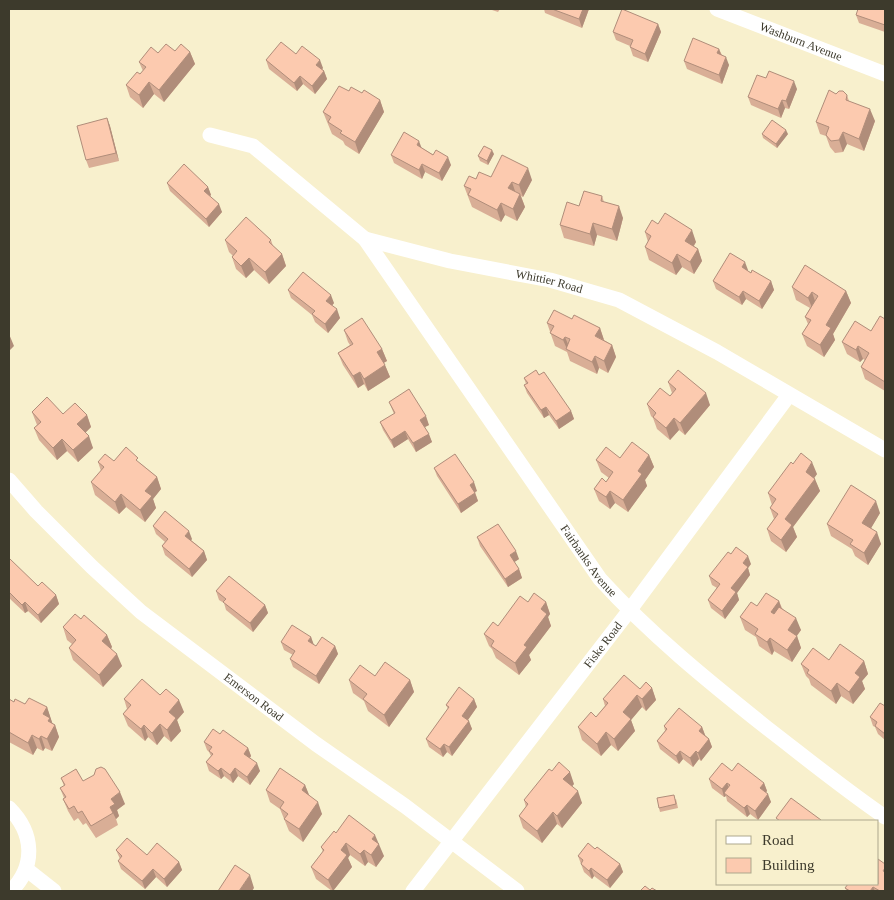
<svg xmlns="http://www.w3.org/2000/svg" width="894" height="900" font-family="'Times New Roman',serif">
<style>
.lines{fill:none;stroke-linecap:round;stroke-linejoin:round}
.minor{stroke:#fff;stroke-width:15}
.wall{fill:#d9ae96}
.shaded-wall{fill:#b08d7a}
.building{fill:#fccaaf;stroke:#b08d7a}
.labels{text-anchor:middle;stroke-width:4;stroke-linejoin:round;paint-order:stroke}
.street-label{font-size:12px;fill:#3d3a2c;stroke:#f8f0cd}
</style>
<rect width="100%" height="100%" fill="#f8f0cd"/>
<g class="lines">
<!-- minor -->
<g class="minor">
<path id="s1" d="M 717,9 L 885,74"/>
<path id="s2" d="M 210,135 L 253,146 L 365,239 L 450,261 L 550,280 L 619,300 L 717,352 L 885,450"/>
<path id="s3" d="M 365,239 L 600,579 C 650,634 708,681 767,728 C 806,758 844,789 885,817"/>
<path id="s4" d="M 9,480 L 36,511 L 92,567 L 141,612 L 316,744 L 405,806 L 517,891"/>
<path d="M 9,808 C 34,833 36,866 11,891"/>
<path d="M 26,869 L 54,891"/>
<path id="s5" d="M 413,891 L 629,611 L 789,395"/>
</g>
</g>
<!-- wall -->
<path class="wall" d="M 489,9 L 500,9 L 498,12 Z
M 544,9 L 589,9 L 582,28 L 545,13 Z
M 885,9 L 885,32 L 859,23 L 856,15 Z
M 658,24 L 661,32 L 648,62 L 633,56 L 630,47 L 630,46 L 616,40 L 613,32 Z
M 719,49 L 722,55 L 729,65 L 722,84 L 687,69 L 684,61 Z
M 175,51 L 190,52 L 195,64 L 164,102 L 154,94 L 143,108 L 130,97 L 126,85 L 140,74 L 143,71 L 139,62 L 158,53 Z
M 296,54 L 323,68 L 322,69 L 324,71 L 327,79 L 315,94 L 303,84 L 297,91 L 269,69 L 266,60 Z
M 766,78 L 797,89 L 789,109 L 785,108 L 781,118 L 751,105 L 748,97 Z
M 349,91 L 362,93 L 380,100 L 384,112 L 359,154 L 345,145 L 343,141 L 332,134 L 323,112 Z
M 836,94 L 847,95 L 849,101 L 875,121 L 864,151 L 847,144 L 843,152 L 835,153 L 830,147 L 826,136 L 820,134 L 816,122 Z
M 107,118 L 110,126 L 119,161 L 89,168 L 86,160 Z
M 762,134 L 788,134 L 777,148 L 763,138 Z
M 422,148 L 451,165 L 442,181 L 425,172 L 422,179 L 394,163 L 391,155 Z
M 494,154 L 488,165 L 480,161 L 478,156 Z
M 491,177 L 532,180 L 523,197 L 521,196 L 525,207 L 517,221 L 505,215 L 501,222 L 472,207 L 464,186 L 476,179 Z
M 167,183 L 208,187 L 211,195 L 210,196 L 222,212 L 209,227 L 170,191 Z
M 602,196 L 604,202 L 623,218 L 617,241 L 597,235 L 594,246 L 564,238 L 560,225 L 579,206 Z
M 658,224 L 696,242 L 694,246 L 698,249 L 702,261 L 694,274 L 682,267 L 676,275 L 649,260 L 645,247 L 648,242 L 645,232 Z
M 225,240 L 271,240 L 273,246 L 282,254 L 286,266 L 269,284 L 254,270 L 246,278 L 236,269 L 232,257 L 233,256 L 229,252 Z
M 748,270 L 748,271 L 771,281 L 774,290 L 762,309 L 746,299 L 742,305 L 716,289 L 713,281 Z
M 792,287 L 846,291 L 851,303 L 833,334 L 835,340 L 824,357 L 807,346 L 802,334 L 808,324 L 805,317 L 810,308 L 796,300 Z
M 288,290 L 334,303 L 332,306 L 340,318 L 328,333 L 315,322 L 312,315 L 291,298 Z
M 572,319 L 600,328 L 604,340 L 612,345 L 616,357 L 608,373 L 599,368 L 597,374 L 570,361 L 567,352 L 555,346 L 547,323 Z
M 885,319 L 885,391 L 865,379 L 861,367 L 865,360 L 863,359 L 860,362 L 847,354 L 842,342 L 871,331 Z
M 344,330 L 382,349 L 387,361 L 384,363 L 390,377 L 368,391 L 364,384 L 358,388 L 343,365 L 338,353 L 350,345 L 348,342 Z
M 539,375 L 571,411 L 574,419 L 559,429 L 549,415 L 544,418 L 527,393 L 524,385 L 526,384 L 524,378 Z
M 668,382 L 710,405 L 685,435 L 679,430 L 670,440 L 657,429 L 653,418 L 651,416 L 647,404 L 670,396 L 672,393 Z
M 389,402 L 429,425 L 425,427 L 432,442 L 416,452 L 408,439 L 394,448 L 383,430 L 380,422 L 394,414 Z
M 32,412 L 87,415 L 91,427 L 85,433 L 93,448 L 78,462 L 67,451 L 57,460 L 39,440 L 34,428 L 37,425 Z
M 649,455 L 654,467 L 645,480 L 647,486 L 628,512 L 615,503 L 610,509 L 599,501 L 594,489 L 606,482 L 609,478 L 601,472 L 596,460 Z
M 114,461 L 140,463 L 157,477 L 161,489 L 153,499 L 156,508 L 145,522 L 126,507 L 119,514 L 95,495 L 91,482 L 101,471 L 98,462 Z
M 793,464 L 817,474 L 814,478 L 820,491 L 793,527 L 797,537 L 786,552 L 771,541 L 767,529 L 774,519 L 770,508 L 772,505 L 768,493 Z
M 434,468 L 477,491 L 475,492 L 478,501 L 461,513 L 437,476 Z
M 880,513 L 871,528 L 881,544 L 868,565 L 855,556 L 852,549 L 831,536 L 827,524 Z
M 153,526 L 192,539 L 191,540 L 204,551 L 207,560 L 192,577 L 165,555 L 162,546 L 165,542 L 156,534 Z
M 477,537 L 519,559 L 514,562 L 519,569 L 522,578 L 508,587 L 480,546 Z
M 9,561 L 38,586 L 56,595 L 59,604 L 41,623 L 28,611 L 25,613 L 9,598 Z
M 751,564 L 748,568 L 750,575 L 737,593 L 739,600 L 725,619 L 711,608 L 708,600 L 717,588 L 712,585 L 709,576 Z
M 216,591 L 265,605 L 268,613 L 253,632 L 226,610 L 224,603 L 219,600 Z
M 779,601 L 782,608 L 801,630 L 797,636 L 801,648 L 792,662 L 774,651 L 772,655 L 759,646 L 756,637 L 745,630 L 740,617 L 757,606 Z
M 528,602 L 546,602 L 550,614 L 548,617 L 551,626 L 529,655 L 531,660 L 519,675 L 496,658 L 492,649 L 489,646 L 484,634 L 498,626 Z
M 81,619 L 107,635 L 112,647 L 111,648 L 122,666 L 103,687 L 73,660 L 69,648 L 72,644 L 67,640 L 63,627 Z
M 311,637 L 313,644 L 316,646 L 335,646 L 338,654 L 319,684 L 293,667 L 290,659 L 293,655 L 284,650 L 281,642 Z
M 829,660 L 864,661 L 868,674 L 862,681 L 865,689 L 853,704 L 841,696 L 836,704 L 811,685 L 809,679 L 806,676 L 801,664 Z
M 375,676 L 410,680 L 414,692 L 389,727 L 368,711 L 364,701 L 353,693 L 349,680 Z
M 652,688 L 656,700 L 646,711 L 642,707 L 631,720 L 635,731 L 618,751 L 611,745 L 601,756 L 582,740 L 578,727 L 596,717 L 605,706 L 603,699 L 640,689 Z
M 160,695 L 184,712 L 177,720 L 181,731 L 171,742 L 164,736 L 157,745 L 148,737 L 145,741 L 128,726 L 123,714 L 127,709 L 124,699 Z
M 9,699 L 14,702 L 47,707 L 52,723 L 55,725 L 59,737 L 52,751 L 45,748 L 43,751 L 37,748 L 33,755 L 9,742 Z
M 474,699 L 477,707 L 468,720 L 472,729 L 452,756 L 447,752 L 443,757 L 429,747 L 426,739 L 448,709 L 446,705 Z
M 885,706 L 885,740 L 878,734 L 875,727 L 873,726 L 870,717 Z
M 664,726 L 702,727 L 705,735 L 709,739 L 712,747 L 701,761 L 699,759 L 693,767 L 683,759 L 679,764 L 660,749 L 657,741 L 665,731 Z
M 220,734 L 248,748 L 251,756 L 250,758 L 260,771 L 250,785 L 238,776 L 233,783 L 224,776 L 221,779 L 209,771 L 206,762 L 211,756 L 209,752 L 207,750 L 204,742 Z
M 61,778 L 83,781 L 125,804 L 117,810 L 119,816 L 116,819 L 118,825 L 96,838 L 86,823 L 83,825 L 78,818 L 74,821 L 68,811 L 63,799 L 64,798 L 60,788 L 64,786 Z
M 709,779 L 764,783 L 767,791 L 766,792 L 771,802 L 758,820 L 750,814 L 747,817 L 727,801 L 726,796 L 724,797 L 712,788 Z
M 574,784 L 572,786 L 582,803 L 562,828 L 557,824 L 542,843 L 523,828 L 519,816 L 526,807 L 524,800 Z
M 305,785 L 309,796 L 322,814 L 303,842 L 289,831 L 280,809 L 270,802 L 266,790 Z
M 676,799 L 678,808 L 660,812 L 659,808 Z
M 336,833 L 384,856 L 376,867 L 368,862 L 365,866 L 350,855 L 348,858 L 352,867 L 333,891 L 332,891 L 316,879 L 311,867 L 323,852 L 321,847 Z
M 595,849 L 620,864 L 623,872 L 610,888 L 594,876 L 592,879 L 584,872 L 578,856 Z
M 116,850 L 147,855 L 179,862 L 182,870 L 167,887 L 156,877 L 145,889 L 121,869 L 118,861 L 120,859 Z
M 878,884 L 885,891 L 847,891 L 845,888 Z"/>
<!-- shaded-wall -->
<path class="shaded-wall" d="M 583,9 L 589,9 L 582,28 L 579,19 Z
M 658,24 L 661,32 L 648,62 L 645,54 Z
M 719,49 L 722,57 L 717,53 Z
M 190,52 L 195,64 L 164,102 L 159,90 Z
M 726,57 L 729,65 L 722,84 L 719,75 Z
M 320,60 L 323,68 L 319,73 L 316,65 Z
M 324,71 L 327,79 L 315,94 L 312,86 Z
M 300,76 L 303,84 L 297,91 L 294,83 Z
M 794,81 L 797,89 L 789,109 L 786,101 Z
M 149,82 L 154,94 L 143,108 L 139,95 Z
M 380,100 L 384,112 L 359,154 L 355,142 Z
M 782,100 L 785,108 L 781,118 L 778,109 Z
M 870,109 L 875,121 L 864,151 L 859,139 Z
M 107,118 L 110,126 L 119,161 L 116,153 Z
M 786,130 L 788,134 L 777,148 L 776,144 Z
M 843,132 L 847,144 L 843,152 L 839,140 Z
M 419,141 L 422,149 L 417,145 Z
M 492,150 L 494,154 L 488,165 L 487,161 Z
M 448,157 L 451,165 L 442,181 L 439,173 Z
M 422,164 L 425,172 L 422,179 L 419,170 Z
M 528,168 L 532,180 L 523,197 L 519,185 Z
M 512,182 L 516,194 L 508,188 Z
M 208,187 L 211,195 L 207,199 L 204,191 Z
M 520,194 L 525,207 L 517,221 L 513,209 Z
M 501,203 L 505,215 L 501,222 L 497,210 Z
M 219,204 L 222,212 L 209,227 L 206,219 Z
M 619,206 L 623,218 L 617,241 L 612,229 Z
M 593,223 L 597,235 L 594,246 L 590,234 Z
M 692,230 L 696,242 L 689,253 L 685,241 Z
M 698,249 L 702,261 L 694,274 L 690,262 Z
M 282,254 L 286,266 L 269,284 L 265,272 Z
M 677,254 L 682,267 L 676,275 L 672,263 Z
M 249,258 L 254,270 L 246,278 L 241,266 Z
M 745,262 L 748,270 L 745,276 L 742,267 Z
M 771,281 L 774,290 L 762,309 L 759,301 Z
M 743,291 L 746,299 L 742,305 L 739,297 Z
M 846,291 L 851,303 L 833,334 L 835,340 L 824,357 L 820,345 L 826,325 Z
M 812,292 L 816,304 L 813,310 L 808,298 Z
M 331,295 L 334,303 L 329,309 L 326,301 Z
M 337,309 L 340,318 L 328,333 L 325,324 Z
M 600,328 L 604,340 L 595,336 Z
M 9,334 L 14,346 L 9,351 Z
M 565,337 L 570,349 L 567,349 L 563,340 Z
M 612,345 L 616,357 L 608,373 L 604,361 Z
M 858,346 L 863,359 L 860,362 L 856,350 Z
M 382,349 L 387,361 L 381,364 L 377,352 Z
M 595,356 L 599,368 L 597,374 L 592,362 Z
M 385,365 L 390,377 L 368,391 L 364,379 Z
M 360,372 L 364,384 L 358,388 L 353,376 Z
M 706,393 L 710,405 L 685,435 L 680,423 Z
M 546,407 L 549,415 L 544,418 L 541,410 Z
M 571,411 L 574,419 L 559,429 L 556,421 Z
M 87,415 L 91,427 L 82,436 L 77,424 Z
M 426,416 L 429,425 L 423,428 L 420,420 Z
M 674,418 L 679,430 L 670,440 L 666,428 Z
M 405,431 L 408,439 L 394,448 L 391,440 Z
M 429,434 L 432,442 L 416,452 L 413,443 Z
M 89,436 L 93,448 L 78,462 L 73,450 Z
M 62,439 L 67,451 L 57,460 L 53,448 Z
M 649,455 L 654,467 L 645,480 L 647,486 L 628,512 L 623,500 L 638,471 Z
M 812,462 L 817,474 L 810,484 L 806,472 Z
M 157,477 L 161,489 L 153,499 L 156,508 L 145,522 L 140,510 L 145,491 Z
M 815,479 L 820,491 L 793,527 L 797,537 L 786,552 L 781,540 L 785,519 Z
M 474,482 L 477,491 L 473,493 L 470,485 Z
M 610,491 L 615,503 L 610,509 L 606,497 Z
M 475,493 L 478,501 L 461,513 L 458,504 Z
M 121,494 L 126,507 L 119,514 L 115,502 Z
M 876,501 L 880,513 L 867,535 L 862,523 Z
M 189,531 L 192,539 L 188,544 L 185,536 Z
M 877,532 L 881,544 L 868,565 L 864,553 Z
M 204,551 L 207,560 L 192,577 L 189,569 Z
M 516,551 L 519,559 L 513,563 L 510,555 Z
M 748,556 L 751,564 L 748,568 L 750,575 L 737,593 L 739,600 L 725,619 L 722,611 L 731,588 L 743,563 Z
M 519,569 L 522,578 L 508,587 L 505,579 Z
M 56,595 L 59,604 L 41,623 L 38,615 Z
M 779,601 L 783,613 L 776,624 L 771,612 Z
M 25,602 L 28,611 L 25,613 L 22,605 Z
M 546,602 L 550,614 L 548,617 L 551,626 L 529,655 L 531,660 L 519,675 L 515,663 L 541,609 Z
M 265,605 L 268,613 L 253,632 L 250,623 Z
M 796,618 L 801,630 L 792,642 L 788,630 Z
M 107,635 L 112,647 L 107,653 L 102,641 Z
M 797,636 L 801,648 L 792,662 L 787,650 Z
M 311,637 L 314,645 L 308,641 Z
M 770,638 L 774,651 L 772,655 L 767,642 Z
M 335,646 L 338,654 L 319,684 L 316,676 Z
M 117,654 L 122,666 L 103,687 L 99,675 Z
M 864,661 L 868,674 L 862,681 L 865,689 L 853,704 L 849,692 L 855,673 Z
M 410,680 L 414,692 L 389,727 L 384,715 Z
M 837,683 L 841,696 L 836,704 L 831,691 Z
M 652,688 L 656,700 L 646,711 L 642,699 Z
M 637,695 L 642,707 L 631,720 L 635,731 L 618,751 L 614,739 L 623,712 Z
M 474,699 L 477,707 L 465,724 L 462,716 Z
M 179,700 L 184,712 L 177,720 L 181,731 L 171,742 L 167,730 L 169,712 Z
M 47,707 L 54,728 L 55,725 L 59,737 L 52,751 L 47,739 L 43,714 Z
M 469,721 L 472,729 L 452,756 L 449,747 Z
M 160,724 L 164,736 L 157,745 L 152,733 Z
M 144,725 L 148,737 L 145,741 L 141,729 Z
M 702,727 L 705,735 L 702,739 L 699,731 Z
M 606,732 L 611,745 L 601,756 L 597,744 Z
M 32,735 L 37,748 L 33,755 L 28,743 Z
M 41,736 L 45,748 L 43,751 L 39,739 Z
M 709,739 L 712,747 L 701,761 L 698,753 Z
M 444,744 L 447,752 L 443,757 L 440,749 Z
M 248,748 L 251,756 L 247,762 L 244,754 Z
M 680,751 L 683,759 L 679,764 L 676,756 Z
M 696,751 L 699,759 L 693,767 L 690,758 Z
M 257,763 L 260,771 L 250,785 L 247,777 Z
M 221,768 L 224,776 L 221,779 L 218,771 Z
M 235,768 L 238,776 L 233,783 L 230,775 Z
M 570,772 L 574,784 L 568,791 L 563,779 Z
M 727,783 L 730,791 L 724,793 L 726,796 L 724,797 L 722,789 Z
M 764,783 L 767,791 L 763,796 L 760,788 Z
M 305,785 L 310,797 L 302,790 Z
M 578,791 L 582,803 L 562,828 L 557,816 Z
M 120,792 L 125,804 L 117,810 L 119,816 L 116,819 L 110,807 L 111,799 Z
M 768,794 L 771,802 L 758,820 L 755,811 Z
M 318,802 L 322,814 L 303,842 L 299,829 Z
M 747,805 L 750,814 L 747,817 L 744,808 Z
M 553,812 L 557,824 L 542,843 L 537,831 Z
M 375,835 L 384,856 L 376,867 L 371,855 L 372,839 Z
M 346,843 L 350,855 L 348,858 L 352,867 L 333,891 L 328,880 L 341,850 Z
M 364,850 L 368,862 L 365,866 L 360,854 Z
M 179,862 L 182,870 L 167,887 L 164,879 Z
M 620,864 L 623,872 L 610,888 L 607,880 Z
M 591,868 L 594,876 L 592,879 L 589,871 Z
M 153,869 L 156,877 L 145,889 L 142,881 Z
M 250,875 L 254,888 L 252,891 L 239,891 Z
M 873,887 L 875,891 L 870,891 Z"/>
<!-- building -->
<path class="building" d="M 552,9 L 583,9 L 579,19 Z
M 622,9 L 658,24 L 645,54 L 630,47 L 633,40 L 613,32 Z
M 858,9 L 885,9 L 885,25 L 856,15 Z
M 693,38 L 719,49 L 717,53 L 726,57 L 719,75 L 684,61 Z
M 281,42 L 296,54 L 302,46 L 320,60 L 316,65 L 324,71 L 312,86 L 300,76 L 294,83 L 266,60 Z
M 166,44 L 175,51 L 181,44 L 190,52 L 159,90 L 149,82 L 139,95 L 126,85 L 137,72 L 140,74 L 146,67 L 139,62 L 151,47 L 158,53 Z
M 769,71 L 794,81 L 786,101 L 782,100 L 778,109 L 748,97 L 757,75 L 766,78 Z
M 339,86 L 349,91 L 351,87 L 362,93 L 364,90 L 380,100 L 355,142 L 340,133 L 342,131 L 328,122 L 331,117 L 323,112 Z
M 829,90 L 836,94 L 839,91 L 843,91 L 847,95 L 846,100 L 870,109 L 859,139 L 843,132 L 839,140 L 831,141 L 826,135 L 829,127 L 816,122 Z
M 107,118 L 116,153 L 86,160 L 77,126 Z
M 772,120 L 786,130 L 776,144 L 762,134 Z
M 404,132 L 419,141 L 417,145 L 433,155 L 436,150 L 448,157 L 439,173 L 422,164 L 419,170 L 391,155 Z
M 484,146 L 492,150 L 487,161 L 478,156 Z
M 502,155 L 528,168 L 519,185 L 512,182 L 508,188 L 520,194 L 513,209 L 501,203 L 497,210 L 468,195 L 471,189 L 464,186 L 469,176 L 476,179 L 479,172 L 491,177 Z
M 184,164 L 208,187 L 204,191 L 219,204 L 206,219 L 167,183 Z
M 584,191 L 602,196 L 601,201 L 619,206 L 612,229 L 593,223 L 590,234 L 560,225 L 567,202 L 579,206 Z
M 665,213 L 692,230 L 685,241 L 698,249 L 690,262 L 677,254 L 672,263 L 645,247 L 651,236 L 645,232 L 652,220 L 658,224 Z
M 246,217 L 271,240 L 269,242 L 282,254 L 265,272 L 249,258 L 241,266 L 232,257 L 237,251 L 225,240 Z
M 730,253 L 745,262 L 742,267 L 751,273 L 752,270 L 771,281 L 759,301 L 743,291 L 739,297 L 713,281 Z
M 805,265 L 846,291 L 826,325 L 831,328 L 820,345 L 802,334 L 811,320 L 805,317 L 818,296 L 812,292 L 808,298 L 792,287 Z
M 303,272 L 331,295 L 326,301 L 337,309 L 325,324 L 312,314 L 315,311 L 288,290 Z
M 554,310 L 572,319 L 574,315 L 600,328 L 595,336 L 612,345 L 604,361 L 595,356 L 592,362 L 566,349 L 570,339 L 565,337 L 563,340 L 550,333 L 554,326 L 547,323 Z
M 880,316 L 885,319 L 885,382 L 861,367 L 869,353 L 858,346 L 856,350 L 842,342 L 855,321 L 871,331 Z
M 362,318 L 382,349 L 377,352 L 385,365 L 364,379 L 360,372 L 353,376 L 338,353 L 353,344 L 344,330 Z
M 536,370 L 539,375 L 544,372 L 571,411 L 556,421 L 546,407 L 541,410 L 524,385 L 528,383 L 524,378 Z
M 678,370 L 706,393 L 680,423 L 674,418 L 666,428 L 653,417 L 656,413 L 647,404 L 660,388 L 670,396 L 676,389 L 668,382 Z
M 409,389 L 426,416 L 420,420 L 429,434 L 413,443 L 405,431 L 391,440 L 380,422 L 395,413 L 389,402 Z
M 47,397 L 63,414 L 75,403 L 87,415 L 77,424 L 89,436 L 73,450 L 62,439 L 53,448 L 34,428 L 41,422 L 32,412 Z
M 632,442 L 649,455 L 638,471 L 642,474 L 623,500 L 610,491 L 606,497 L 594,489 L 602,478 L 606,482 L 613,472 L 596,460 L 606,447 L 620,458 Z
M 126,447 L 138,458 L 136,460 L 157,477 L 145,491 L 152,496 L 140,510 L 121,494 L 115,502 L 91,482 L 104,467 L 98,462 L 105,454 L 114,461 Z
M 801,453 L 812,462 L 806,472 L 815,479 L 785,519 L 792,525 L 781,540 L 767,529 L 778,514 L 770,508 L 776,499 L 768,493 L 791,462 L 793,464 Z
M 455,454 L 474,482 L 470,485 L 475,493 L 458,504 L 434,468 Z
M 851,485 L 876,501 L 862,523 L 877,532 L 864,553 L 850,544 L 853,540 L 827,524 Z
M 165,511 L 189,531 L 185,536 L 204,551 L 189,569 L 162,546 L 168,539 L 153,526 Z
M 498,524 L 516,551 L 510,555 L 519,569 L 505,579 L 477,537 Z
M 736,547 L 748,556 L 743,563 L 748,567 L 731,588 L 736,592 L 722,611 L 708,600 L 720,584 L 709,576 L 728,552 L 731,554 Z
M 10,559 L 38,586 L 42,582 L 56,595 L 38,615 L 25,602 L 22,605 L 9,592 L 9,561 Z
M 229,576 L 265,605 L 250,623 L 223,602 L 226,599 L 216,591 Z
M 534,593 L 546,602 L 541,609 L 547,614 L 524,645 L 527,647 L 515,663 L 491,646 L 494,641 L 484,634 L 493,622 L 498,626 L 520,596 L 528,602 Z
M 766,593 L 779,601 L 771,612 L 774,614 L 779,607 L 796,618 L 788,630 L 797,636 L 787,650 L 770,638 L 767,642 L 755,634 L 758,629 L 740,617 L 751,602 L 757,606 Z
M 75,614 L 81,619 L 84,615 L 107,635 L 102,641 L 117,654 L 99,675 L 69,648 L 76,640 L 63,627 Z
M 292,625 L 311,637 L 308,641 L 316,646 L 322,637 L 335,646 L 316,676 L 290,659 L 295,651 L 281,642 Z
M 840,644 L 864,661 L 855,673 L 860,677 L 849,692 L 837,683 L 831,691 L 807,673 L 809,670 L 801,664 L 813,648 L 829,660 Z
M 385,662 L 410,680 L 384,715 L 363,699 L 367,694 L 349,680 L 360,665 L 375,676 Z
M 624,675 L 640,689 L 646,682 L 652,688 L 642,699 L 637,695 L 623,712 L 631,719 L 614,739 L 606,732 L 597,744 L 578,727 L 591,712 L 596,717 L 608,703 L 603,699 Z
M 142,679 L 160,695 L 166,689 L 179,700 L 169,712 L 176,718 L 167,730 L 160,724 L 152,733 L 144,725 L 141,729 L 123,714 L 131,705 L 124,699 Z
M 459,687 L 474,699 L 462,716 L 469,721 L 449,747 L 444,744 L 440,749 L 426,739 L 449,707 L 446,705 Z
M 29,698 L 47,707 L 43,714 L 50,718 L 48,721 L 55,725 L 47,739 L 41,736 L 39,739 L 32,735 L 28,743 L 9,732 L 9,699 L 14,702 L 15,699 L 25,704 Z
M 880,703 L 885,706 L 885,734 L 875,726 L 877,722 L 870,717 Z
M 679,708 L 702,727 L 699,731 L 709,739 L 698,753 L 696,751 L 690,758 L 680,751 L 676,756 L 657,741 L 667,729 L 664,726 Z
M 213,729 L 220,734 L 223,730 L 248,748 L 244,754 L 257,763 L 247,777 L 235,768 L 230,775 L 221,768 L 218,771 L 206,762 L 213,754 L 209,751 L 212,747 L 204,742 Z
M 559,762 L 570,772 L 563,779 L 578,791 L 557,816 L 553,812 L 537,831 L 519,816 L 528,804 L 524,800 L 549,769 L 552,771 Z
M 722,763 L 732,771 L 738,763 L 764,783 L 760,788 L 768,794 L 755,811 L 747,805 L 744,808 L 724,793 L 730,785 L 727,783 L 722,789 L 709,779 Z
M 101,767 L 105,769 L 120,792 L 111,799 L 115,804 L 110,807 L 113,813 L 91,826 L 82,811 L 78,813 L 74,806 L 69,809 L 63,799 L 66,797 L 60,788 L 65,785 L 61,778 L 76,769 L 83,781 L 94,775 L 96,769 Z
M 280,768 L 305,785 L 302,790 L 318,802 L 299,829 L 284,819 L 288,814 L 280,808 L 284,802 L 266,790 Z
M 674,795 L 676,804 L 659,808 L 657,798 Z
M 791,798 L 821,820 L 820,821 L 780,821 L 776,818 Z
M 349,815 L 375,835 L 372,839 L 379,844 L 371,855 L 364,850 L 360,854 L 346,843 L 341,850 L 347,855 L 328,880 L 311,867 L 324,850 L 321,847 L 334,831 L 336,833 Z
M 127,838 L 147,855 L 157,843 L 179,862 L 164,879 L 153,869 L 142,881 L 118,861 L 122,856 L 116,850 Z
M 588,843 L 595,849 L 597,847 L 620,864 L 607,880 L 591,868 L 589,871 L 581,864 L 583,860 L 578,856 Z
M 878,859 L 885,864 L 885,868 L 883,871 L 885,872 L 885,891 L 880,891 L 873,887 L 870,891 L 850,891 L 845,888 L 848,884 L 878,884 Z
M 235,865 L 250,875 L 239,891 L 218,891 Z
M 645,886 L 650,890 L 652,888 L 657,891 L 640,891 Z"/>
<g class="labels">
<!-- street labels -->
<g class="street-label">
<text dy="4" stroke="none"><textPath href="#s1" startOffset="90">Washburn Avenue</textPath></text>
<text dy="4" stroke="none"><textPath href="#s2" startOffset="379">Whittier Road</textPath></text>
<text dy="4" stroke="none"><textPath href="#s3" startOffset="392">Fairbanks Avenue</textPath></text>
<text dy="4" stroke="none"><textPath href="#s5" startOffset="311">Fiske Road</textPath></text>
<text dy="4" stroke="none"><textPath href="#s4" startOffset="328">Emerson Road</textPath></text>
</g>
</g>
<!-- border -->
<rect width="894" height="900" fill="none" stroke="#3d3a2c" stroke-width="20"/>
<!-- legend -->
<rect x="716" y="820" width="162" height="65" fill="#f8f0cd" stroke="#ada78d"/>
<rect x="726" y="836" width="25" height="8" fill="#ffffff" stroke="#ada78d"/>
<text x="762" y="845" font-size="15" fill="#3d3a2c">Road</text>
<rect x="726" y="858" width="25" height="15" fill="#fccaaf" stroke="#ada78d"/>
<text x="762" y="870" font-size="15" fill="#3d3a2c">Building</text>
</svg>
